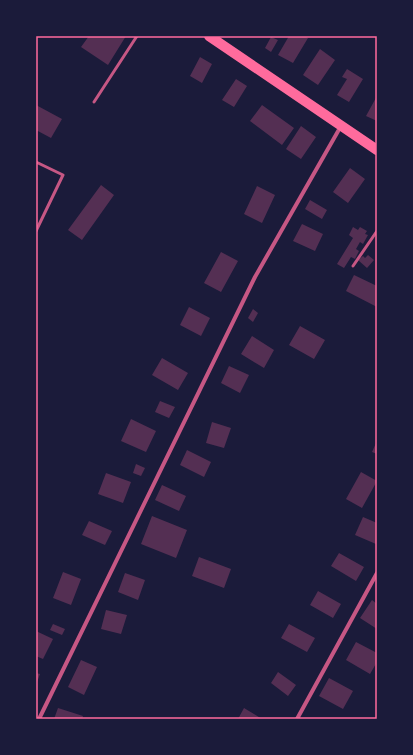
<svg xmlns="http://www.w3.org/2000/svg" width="413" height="755" font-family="'Open Sans',sans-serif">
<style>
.building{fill:#542f53}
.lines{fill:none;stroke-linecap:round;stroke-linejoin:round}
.service{stroke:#c65784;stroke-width:3}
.minor{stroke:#c65784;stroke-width:4}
.primary{stroke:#ff6b9d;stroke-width:10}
.neatline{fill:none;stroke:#ff6b9d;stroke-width:1.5}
</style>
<rect width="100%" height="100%" fill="#1b1b3a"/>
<!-- building -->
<path class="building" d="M 89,36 L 126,36 L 108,65 L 81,47 Z
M 289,36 L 304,36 L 308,38 L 293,63 L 278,55 Z
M 271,37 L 278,40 L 271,52 L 265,48 Z
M 320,49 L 335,60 L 318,85 L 303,75 Z
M 200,57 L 212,64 L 202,83 L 190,76 Z
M 347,69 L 363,79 L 349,102 L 337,95 L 347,79 L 342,77 Z
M 236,79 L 247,86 L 234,107 L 222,100 Z
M 377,96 L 377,121 L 366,116 Z
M 36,105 L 62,119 L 51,138 L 36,130 Z
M 262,105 L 294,128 L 282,145 L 250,121 Z
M 301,126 L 316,137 L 301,159 L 286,149 Z
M 350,168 L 365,179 L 348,203 L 333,192 Z
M 101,185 L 114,195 L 82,240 L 68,230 Z
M 257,186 L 275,195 L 262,223 L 244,214 Z
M 310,200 L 327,210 L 322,219 L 305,209 Z
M 302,224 L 323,234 L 315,251 L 293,241 Z
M 353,227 L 358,230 L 360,227 L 367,231 L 365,234 L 368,235 L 363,244 L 360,242 L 356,249 L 359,251 L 355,259 L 351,257 L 344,268 L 337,264 L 353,238 L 349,235 Z
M 221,252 L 238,261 L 221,292 L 204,283 Z
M 368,255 L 374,260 L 367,268 L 358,260 L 363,256 L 365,258 Z
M 354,275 L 377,286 L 377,307 L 346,291 Z
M 189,307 L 210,318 L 201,336 L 180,325 Z
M 253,309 L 258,313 L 253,322 L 248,318 Z
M 300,326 L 325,340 L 314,359 L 289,345 Z
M 252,336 L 274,350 L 264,368 L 241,354 Z
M 162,358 L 188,373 L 178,390 L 152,375 Z
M 229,366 L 249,375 L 240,393 L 221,383 Z
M 160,401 L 175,407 L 169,418 L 155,412 Z
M 131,419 L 156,431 L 146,452 L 121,441 Z
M 212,422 L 231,428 L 224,448 L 206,443 Z
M 377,441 L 377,454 L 372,452 Z
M 187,450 L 211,462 L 204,477 L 180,465 Z
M 136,464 L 145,468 L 141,476 L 133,473 Z
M 361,472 L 377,481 L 362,508 L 346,499 Z
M 106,473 L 131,482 L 123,503 L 98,494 Z
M 162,485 L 186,496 L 179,511 L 155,500 Z
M 152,516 L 187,530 L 176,558 L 141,544 Z
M 363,517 L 377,523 L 376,544 L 355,535 Z
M 89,521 L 112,531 L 105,545 L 82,535 Z
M 339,553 L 364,567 L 356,581 L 331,566 Z
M 199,557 L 231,569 L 224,588 L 192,576 Z
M 63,572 L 81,579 L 71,605 L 53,598 Z
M 125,573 L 145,580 L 138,600 L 118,592 Z
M 318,591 L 341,604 L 333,618 L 310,605 Z
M 372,600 L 377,604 L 377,629 L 360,618 Z
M 106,610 L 127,615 L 121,634 L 101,629 Z
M 53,624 L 65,629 L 62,635 L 50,630 Z
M 289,624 L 315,638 L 307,652 L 281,638 Z
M 36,631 L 53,639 L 43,659 L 36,656 Z
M 356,642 L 377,653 L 377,662 L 370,674 L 346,660 Z
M 81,660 L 97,667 L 84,695 L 68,687 Z
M 278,672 L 296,685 L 288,696 L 271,683 Z
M 36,673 L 40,674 L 36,685 Z
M 329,678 L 353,691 L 343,709 L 319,696 Z
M 58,708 L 83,716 L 82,719 L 54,719 Z
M 244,708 L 262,719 L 238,719 Z"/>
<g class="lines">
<!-- service -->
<path class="service" d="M 94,102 L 137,36
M 36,162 L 63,175 L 36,231
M 353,266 L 377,231"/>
<!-- minor -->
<path class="minor" d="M 39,719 L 255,277 L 341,126
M 297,719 L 377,573"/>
<!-- primary -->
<path class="primary" d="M 209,36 L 377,150"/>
</g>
<!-- border -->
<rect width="413" height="755" fill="none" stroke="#1b1b3a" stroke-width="74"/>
<rect x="37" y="37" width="339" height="681" class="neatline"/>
</svg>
